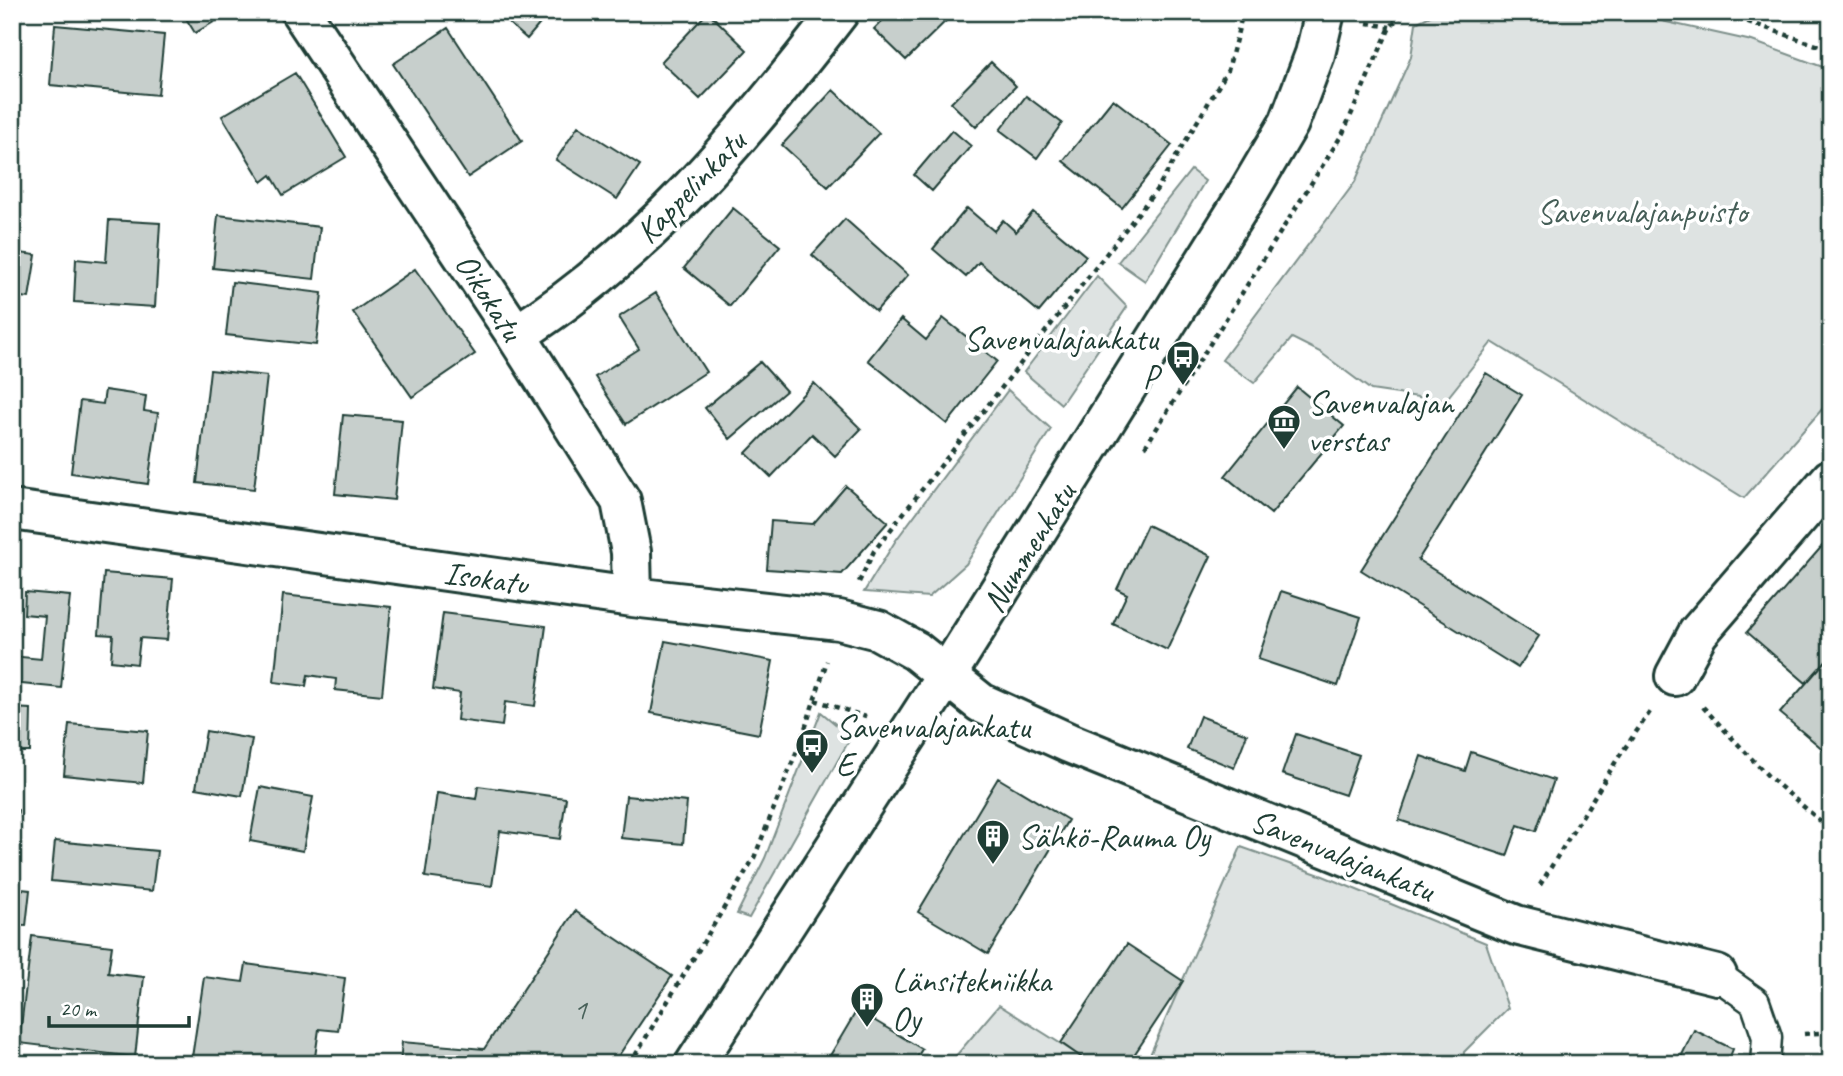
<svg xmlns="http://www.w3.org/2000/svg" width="1843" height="1076" font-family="Caveat,sans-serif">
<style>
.green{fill:#dee3e2;stroke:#7e908b;stroke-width:2}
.building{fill:#c7cfcc;stroke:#1f3d34;stroke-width:2}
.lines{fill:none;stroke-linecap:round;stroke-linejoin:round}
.service-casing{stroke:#1f3d34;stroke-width:33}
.minor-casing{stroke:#1f3d34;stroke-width:44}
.secondary-casing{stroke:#1f3d34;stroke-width:44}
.path{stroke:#1f3d34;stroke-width:4.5;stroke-dasharray:5 5;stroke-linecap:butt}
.service{stroke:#fff;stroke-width:28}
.minor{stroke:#fff;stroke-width:38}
.secondary{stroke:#fff;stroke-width:38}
.labels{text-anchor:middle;stroke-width:7;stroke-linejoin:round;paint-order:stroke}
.number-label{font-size:30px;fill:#49625a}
.street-label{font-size:33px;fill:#1f3d34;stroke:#fff}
.park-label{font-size:33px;fill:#455e57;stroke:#fff}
.poi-label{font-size:33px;fill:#1f3d34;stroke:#fff;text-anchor:start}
</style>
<rect width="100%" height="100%" fill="#fff"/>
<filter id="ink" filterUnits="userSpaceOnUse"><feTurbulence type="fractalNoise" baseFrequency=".0143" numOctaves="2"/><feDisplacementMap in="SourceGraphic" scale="14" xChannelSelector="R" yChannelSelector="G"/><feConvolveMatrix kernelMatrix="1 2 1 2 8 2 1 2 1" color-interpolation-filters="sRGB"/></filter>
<g filter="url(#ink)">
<!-- green -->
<path class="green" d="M 1438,12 L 1621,12 L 1752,41 L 1831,70 L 1831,399 L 1744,498 L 1492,342 L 1445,401 L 1371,390 L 1320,352 L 1292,338 L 1254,383 L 1222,360 L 1355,182 L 1411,57 L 1416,23 Z
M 1191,170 L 1205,181 L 1145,281 L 1118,262 Z
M 1097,276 L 1127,307 L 1061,404 L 1024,372 Z
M 1008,390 L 1051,429 L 966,564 L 929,597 L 864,592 L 896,540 Z
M 821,712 L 851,737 L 749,918 L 737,914 L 765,858 Z
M 1241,847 L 1323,876 L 1486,943 L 1508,1008 L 1464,1052 L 1463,1064 L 1146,1064 Z
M 999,1005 L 1093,1064 L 949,1064 Z"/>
<!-- building -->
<path class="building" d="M 12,12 L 21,12 L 16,57 L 12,56 Z
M 182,12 L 231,12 L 195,33 Z
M 496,12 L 550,12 L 527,39 Z
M 708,12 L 747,50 L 700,99 L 661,62 Z
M 891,12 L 955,12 L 906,60 L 874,29 Z
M 55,25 L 164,35 L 158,95 L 50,85 Z
M 448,28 L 522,141 L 468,177 L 393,64 Z
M 991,62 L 1016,86 L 976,127 L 951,103 Z
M 295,73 L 346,157 L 283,195 L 271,175 L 262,182 L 222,116 Z
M 833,90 L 879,133 L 828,187 L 782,145 Z
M 1026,96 L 1062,123 L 1037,158 L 1000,130 Z
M 1113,99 L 1172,145 L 1122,208 L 1063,161 Z
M 578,126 L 640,165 L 617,199 L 556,160 Z
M 952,130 L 971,146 L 932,191 L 914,175 Z
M 12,159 L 18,160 L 12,204 Z
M 733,208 L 780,246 L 730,306 L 684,268 Z
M 967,208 L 994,231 L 1003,220 L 1016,232 L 1033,212 L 1086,256 L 1039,312 L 979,262 L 966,277 L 933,249 Z
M 218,215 L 320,227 L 314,279 L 213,268 Z
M 845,219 L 908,275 L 876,311 L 812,255 Z
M 109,220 L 160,223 L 155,307 L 74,302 L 76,259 L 106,262 Z
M 12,252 L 36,255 L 29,298 L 12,296 Z
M 415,269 L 475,354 L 412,397 L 353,312 Z
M 232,282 L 322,293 L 316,345 L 226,335 Z
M 656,293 L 706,372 L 626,424 L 595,377 L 639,349 L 619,317 Z
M 943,318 L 997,361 L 947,424 L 868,360 L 901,319 L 926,340 Z
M 760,362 L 786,391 L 730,439 L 705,408 Z
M 210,370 L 267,376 L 254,489 L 197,483 Z
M 1486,373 L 1522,395 L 1418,560 L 1539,636 L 1518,668 L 1361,570 Z
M 814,383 L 861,429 L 835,456 L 812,434 L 771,477 L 746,453 Z
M 1297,387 L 1344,426 L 1271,514 L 1225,476 Z
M 105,390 L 146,396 L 144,411 L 158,413 L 148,484 L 71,473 L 80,401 L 103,404 Z
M 343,415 L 402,420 L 394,500 L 335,494 Z
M 846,486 L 888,522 L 842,574 L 767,569 L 771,521 L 813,524 Z
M 1147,525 L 1211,556 L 1167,650 L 1113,624 L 1127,594 L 1117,589 Z
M 1831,536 L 1831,655 L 1806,683 L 1747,632 Z
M 104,573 L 173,579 L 167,640 L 140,638 L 137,664 L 111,661 L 113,635 L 99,634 Z
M 1281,591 L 1361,617 L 1338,686 L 1258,659 Z
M 25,592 L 70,596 L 61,688 L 12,683 L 12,656 L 41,659 L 45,616 L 24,614 Z
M 283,595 L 391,607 L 382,695 L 335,690 L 336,679 L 308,675 L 306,686 L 274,682 Z
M 443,613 L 546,626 L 535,706 L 505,702 L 502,726 L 457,720 L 460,693 L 433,689 Z
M 665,641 L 773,661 L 759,734 L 651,713 Z
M 1831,655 L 1831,756 L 1780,713 Z
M 12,708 L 31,709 L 30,752 L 12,752 Z
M 1200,716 L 1247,734 L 1234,768 L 1187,749 Z
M 69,724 L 148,731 L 143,783 L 64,775 Z
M 206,731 L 252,739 L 242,796 L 196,788 Z
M 1296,734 L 1359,755 L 1345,795 L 1282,774 Z
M 1471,752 L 1554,780 L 1536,831 L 1518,825 L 1507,856 L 1399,820 L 1421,756 L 1465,771 Z
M 998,778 L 1068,820 L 988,954 L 918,912 Z
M 478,786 L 566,798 L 560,839 L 500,831 L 492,886 L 425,877 L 437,793 L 476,799 Z
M 260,787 L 313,797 L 303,851 L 250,841 Z
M 626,796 L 687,802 L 683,844 L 621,838 Z
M 12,809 L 18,810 L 15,840 L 12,840 Z
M 55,841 L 157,851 L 152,891 L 51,881 Z
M 12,888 L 30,890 L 26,926 L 12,925 Z
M 575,911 L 672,976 L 613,1064 L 400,1064 L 402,1042 L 484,1049 Z
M 32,936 L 112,946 L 108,973 L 144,977 L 135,1057 L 19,1043 Z
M 1127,944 L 1183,981 L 1128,1064 L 1091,1064 L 1061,1043 Z
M 246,964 L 345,978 L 338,1031 L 319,1029 L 314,1064 L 191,1064 L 204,977 L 243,982 Z
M 857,1010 L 922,1049 L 913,1064 L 825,1064 Z
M 1694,1030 L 1733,1049 L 1727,1064 L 1690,1064 L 1680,1059 Z"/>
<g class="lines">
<defs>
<path id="service" d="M 1717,975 L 1755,1002 L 1767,1037 L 1765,1064"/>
<path id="minor" d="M 301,12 L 516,335 L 621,501 L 631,552 L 632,597
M 516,335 C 647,252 746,133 839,12
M 12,510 L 632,597 L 839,620 L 878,630 L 916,651 L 981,703 L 1069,743 L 1516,925 L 1717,975
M 1675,676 L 1698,633 L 1831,479"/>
<path id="secondary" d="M 695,1064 L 946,676 L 1246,196 L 1289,123 L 1315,54 L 1325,12"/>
</defs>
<!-- service casing -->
<use href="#service" class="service-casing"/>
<!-- minor casing -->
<use href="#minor" class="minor-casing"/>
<!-- secondary casing -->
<use href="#secondary" class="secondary-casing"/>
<!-- path -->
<path class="path" d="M 1719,12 L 1831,50
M 1367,23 L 1390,27
M 1145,447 L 1343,133 L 1390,27 L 1404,12
M 859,582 L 874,551 L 1157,189 L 1228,70 L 1243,12
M 815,700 L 866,717
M 1703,707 L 1768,776 L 1831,830
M 1540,885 L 1618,758 L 1652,709
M 1804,1034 L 1831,1032
M 630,1064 L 754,858 L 802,738 L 827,661"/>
<!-- service -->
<use href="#service" class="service"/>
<!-- minor -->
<use href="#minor" class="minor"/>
<!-- secondary -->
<use href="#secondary" class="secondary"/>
</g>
</g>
<!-- icons -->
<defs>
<symbol id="bus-pin" viewBox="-11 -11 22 30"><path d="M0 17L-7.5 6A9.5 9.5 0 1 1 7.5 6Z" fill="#1f3d34" stroke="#fff"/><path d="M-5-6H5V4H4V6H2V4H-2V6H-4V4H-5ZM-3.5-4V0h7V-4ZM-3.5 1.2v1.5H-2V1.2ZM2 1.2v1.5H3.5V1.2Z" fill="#fff"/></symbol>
<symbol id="museum-pin" viewBox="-11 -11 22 30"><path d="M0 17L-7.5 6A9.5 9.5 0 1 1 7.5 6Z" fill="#1f3d34" stroke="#fff"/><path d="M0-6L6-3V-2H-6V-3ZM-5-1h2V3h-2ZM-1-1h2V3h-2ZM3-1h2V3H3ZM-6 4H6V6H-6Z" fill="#fff"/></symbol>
<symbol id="building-pin" viewBox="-11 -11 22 30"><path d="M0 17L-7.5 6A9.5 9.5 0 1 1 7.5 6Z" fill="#1f3d34" stroke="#fff"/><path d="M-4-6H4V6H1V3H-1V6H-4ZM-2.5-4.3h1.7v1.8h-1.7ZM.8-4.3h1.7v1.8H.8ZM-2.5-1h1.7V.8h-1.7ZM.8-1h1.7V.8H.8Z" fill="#fff"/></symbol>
</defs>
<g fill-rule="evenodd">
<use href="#bus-pin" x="1164" y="338" width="38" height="52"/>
<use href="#museum-pin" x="1265" y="402" width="38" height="52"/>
<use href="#bus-pin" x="793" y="726" width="38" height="52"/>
<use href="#building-pin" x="974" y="817" width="38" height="52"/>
<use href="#building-pin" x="848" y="980" width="38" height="52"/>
</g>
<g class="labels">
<!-- number labels -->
<g class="number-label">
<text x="580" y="1019">1</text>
</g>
<!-- street labels -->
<g class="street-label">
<text transform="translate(690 186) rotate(-46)" y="12">Kappelinkatu</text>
<text transform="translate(490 296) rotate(57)" y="12">Oikokatu</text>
<text transform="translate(1028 547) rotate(-58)" y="12">Nummenkatu</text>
<text transform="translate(486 577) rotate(8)" y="12">Isokatu</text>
<text transform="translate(1343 854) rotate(22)" y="12">Savenvalajankatu</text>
</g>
<!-- park labels -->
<g class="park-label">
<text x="1642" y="223">Savenvalajanpuisto</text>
</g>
<!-- poi labels -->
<g class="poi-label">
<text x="1158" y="350" text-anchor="end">Savenvalajankatu<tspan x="1158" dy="38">P</tspan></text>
<text x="1308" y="414">Savenvalajan<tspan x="1308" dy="38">verstas</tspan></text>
<text x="836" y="738">Savenvalajankatu<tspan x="836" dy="38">E</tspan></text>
<text x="1018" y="848">Sähkö-Rauma Oy</text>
<text x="892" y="992">Länsitekniikka<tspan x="892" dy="38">Oy</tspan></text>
</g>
</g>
<!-- margin -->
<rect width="1843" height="1076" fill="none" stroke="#fff" stroke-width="42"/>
<rect x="21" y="21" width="1801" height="1034" fill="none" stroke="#1f3d34" stroke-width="2.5" filter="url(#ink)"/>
<!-- scale -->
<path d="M49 1016v10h140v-10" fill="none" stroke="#1f3d34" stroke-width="3.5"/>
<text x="60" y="1016" font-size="21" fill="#1f3d34" stroke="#ffffff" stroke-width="5" paint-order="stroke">20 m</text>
</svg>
